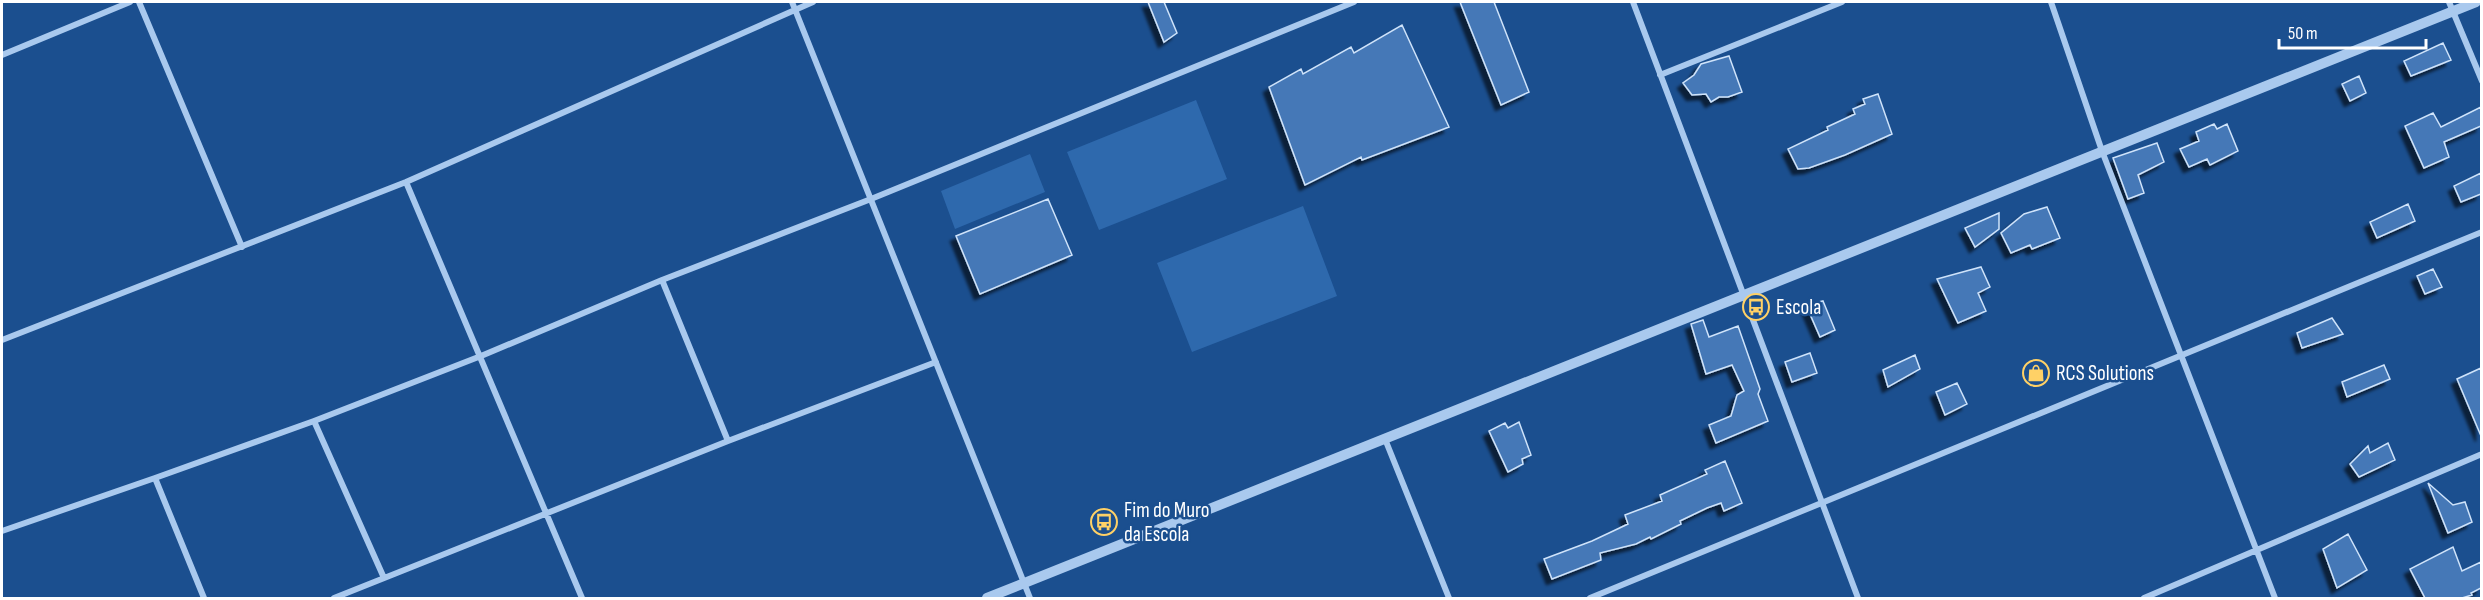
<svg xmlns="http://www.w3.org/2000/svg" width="2483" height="600" font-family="'Sofia Sans Condensed',sans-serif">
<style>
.green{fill:#2e69ad}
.building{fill:#4478b7;stroke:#cfe3fa;stroke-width:1.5;filter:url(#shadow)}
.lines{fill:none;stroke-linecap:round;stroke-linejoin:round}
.minor{stroke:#a9c9ee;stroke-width:6}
.tertiary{stroke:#a9c9ee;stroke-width:10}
.labels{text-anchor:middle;stroke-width:5;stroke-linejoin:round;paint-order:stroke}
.poi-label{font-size:21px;fill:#fff;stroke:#1b4f8f;text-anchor:start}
</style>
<defs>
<filter id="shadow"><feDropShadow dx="-5.5" dy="5.5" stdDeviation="1.5" flood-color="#0009"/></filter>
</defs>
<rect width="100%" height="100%" fill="#1b4f8f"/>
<!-- green -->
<path class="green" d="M 1196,100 L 1227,179 L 1099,230 L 1067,152 Z
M 1030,154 L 1045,192 L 955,229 L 941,191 Z
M 1303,206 L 1337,296 L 1192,352 L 1157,263 Z"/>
<!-- building -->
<path class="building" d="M 1148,2 L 1164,2 L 1177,33 L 1164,42 Z
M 1460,2 L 1494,2 L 1529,92 L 1501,105 Z
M 1402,25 L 1449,127 L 1362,160 L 1361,157 L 1305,185 L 1269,87 L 1301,69 L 1303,74 L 1351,47 L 1354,53 Z
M 2443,43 L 2451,60 L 2411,76 L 2404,61 Z
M 1729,56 L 1742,92 L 1728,97 L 1719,97 L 1711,102 L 1706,94 L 1692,95 L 1683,83 L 1694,75 L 1701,64 Z
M 2359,76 L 2366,93 L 2350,101 L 2342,84 Z
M 1878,94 L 1892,134 L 1845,155 L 1809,168 L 1798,169 L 1788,149 L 1828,130 L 1827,127 L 1855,114 L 1853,109 L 1865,104 L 1863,99 Z
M 2481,107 L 2481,126 L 2444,142 L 2449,157 L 2424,168 L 2405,126 L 2433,113 L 2441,127 Z
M 2214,124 L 2217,129 L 2227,124 L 2238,151 L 2210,165 L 2207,159 L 2189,167 L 2180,149 L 2199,141 L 2196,132 Z
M 2157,143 L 2164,162 L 2138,175 L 2144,193 L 2128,199 L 2113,158 Z
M 2481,173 L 2481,194 L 2461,202 L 2454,186 Z
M 1048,199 L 1072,255 L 980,294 L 956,236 Z
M 2408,204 L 2415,221 L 2377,238 L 2370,222 Z
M 2047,207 L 2060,238 L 2032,249 L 2030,245 L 2011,253 L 2001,233 L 2024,214 Z
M 1999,213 L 1999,229 L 1975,247 L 1965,228 Z
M 1981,267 L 1990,287 L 1978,293 L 1986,311 L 1958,323 L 1937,279 Z
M 2433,269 L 2442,287 L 2425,294 L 2417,276 Z
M 1823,301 L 1835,330 L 1820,337 L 1806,305 Z
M 2332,318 L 2343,334 L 2302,348 L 2297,333 Z
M 1703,320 L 1709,337 L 1738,326 L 1760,389 L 1758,394 L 1768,421 L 1716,443 L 1709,425 L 1731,416 L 1737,395 L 1744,391 L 1732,365 L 1706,374 L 1691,324 Z
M 1810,353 L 1817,373 L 1792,382 L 1785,362 Z
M 1915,355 L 1920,369 L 1888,387 L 1883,370 Z
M 2384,365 L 2390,379 L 2347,397 L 2342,382 Z
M 2481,368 L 2481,436 L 2457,379 Z
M 1957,383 L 1967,404 L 1945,415 L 1936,392 Z
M 1519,422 L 1531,455 L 1522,459 L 1523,464 L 1508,472 L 1489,431 L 1505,423 L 1508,428 Z
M 2388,443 L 2395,460 L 2359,477 L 2350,464 L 2368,446 L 2370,453 Z
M 1725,461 L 1742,503 L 1724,511 L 1721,503 L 1707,508 L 1680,521 L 1681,524 L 1651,539 L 1650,537 L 1636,544 L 1600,553 L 1601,560 L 1552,579 L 1544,559 L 1592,541 L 1628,524 L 1625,515 L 1662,501 L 1660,495 L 1707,474 L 1705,470 Z
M 2428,483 L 2453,505 L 2465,502 L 2472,522 L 2448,533 Z
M 2348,534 L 2367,570 L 2337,588 L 2323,549 Z
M 2453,547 L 2462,571 L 2481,562 L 2481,588 L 2471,593 L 2472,595 L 2462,598 L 2425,598 L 2410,569 Z"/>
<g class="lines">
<!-- minor -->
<path class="minor" d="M 139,2 L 242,247
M 792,2 L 1030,598
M 1633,2 L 1858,598
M 2051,2 L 2102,151 L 2275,598
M 2449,2 L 2482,81
M 2,55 L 130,2
M 1660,75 L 1842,2
M 406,182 L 582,598
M 662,280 L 728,441
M 2,340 L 406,182 L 813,2
M 314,421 L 384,578
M 1385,439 L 1449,598
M 2,531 L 155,478
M 204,598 L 155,478 L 314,421 L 481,356 L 662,280 L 871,199 L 1354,2
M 334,598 L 728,441 L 936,362
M 1590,598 L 2482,232
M 2144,598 L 2482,454"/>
<!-- tertiary -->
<path class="tertiary" d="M 987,598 L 2476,2"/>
</g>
<!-- icons -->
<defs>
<symbol id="bus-ring" viewBox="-11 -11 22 22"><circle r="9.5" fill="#1b4f8f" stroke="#ffd166" stroke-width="1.5"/><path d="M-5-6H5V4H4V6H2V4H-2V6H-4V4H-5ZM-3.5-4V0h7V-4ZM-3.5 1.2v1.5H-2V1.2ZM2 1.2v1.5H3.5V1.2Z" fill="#ffd166"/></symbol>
<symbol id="shop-ring" viewBox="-11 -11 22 22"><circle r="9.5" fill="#1b4f8f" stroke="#ffd166" stroke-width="1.5"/><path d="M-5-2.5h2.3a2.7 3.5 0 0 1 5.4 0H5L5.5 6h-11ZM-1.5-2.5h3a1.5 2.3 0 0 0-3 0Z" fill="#ffd166"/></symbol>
</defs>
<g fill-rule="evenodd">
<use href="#bus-ring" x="1741" y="292" width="30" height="30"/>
<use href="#shop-ring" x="2021" y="358" width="30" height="30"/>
<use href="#bus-ring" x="1089" y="507" width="30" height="30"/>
</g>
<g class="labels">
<!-- poi labels -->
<g class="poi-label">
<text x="1776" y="314">Escola</text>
<text x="2056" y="380">RCS Solutions</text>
<text x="1124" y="517">Fim do Muro<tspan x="1124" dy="24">da Escola</tspan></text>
</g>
</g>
<!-- border -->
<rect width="2483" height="600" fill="none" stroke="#ffffff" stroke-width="6"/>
<!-- scale -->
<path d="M2279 39v9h147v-9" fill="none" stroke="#ffffff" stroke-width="3"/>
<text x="2288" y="39" font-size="18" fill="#ffffff" stroke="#1b4f8f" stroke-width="4.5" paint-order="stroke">50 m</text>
</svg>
